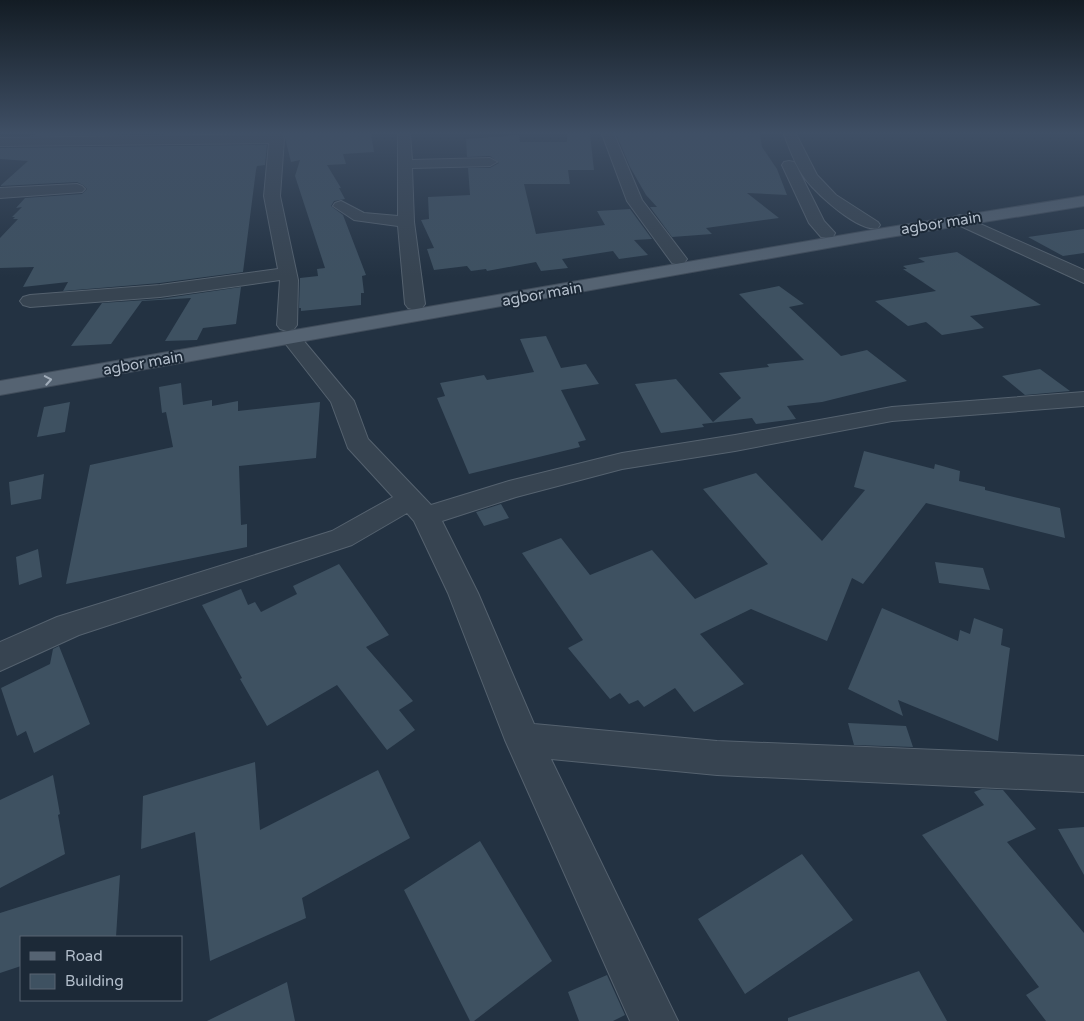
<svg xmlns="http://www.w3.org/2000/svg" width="1084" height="1021" font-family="'Varela Round',sans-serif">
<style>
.building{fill:#3e5161}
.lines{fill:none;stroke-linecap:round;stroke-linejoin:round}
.minor-casing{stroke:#55626f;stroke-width:2}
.major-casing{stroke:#414d5b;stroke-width:2}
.minor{fill:#374451;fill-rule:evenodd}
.major{fill:#556372;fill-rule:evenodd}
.oneway{stroke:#a1adba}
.labels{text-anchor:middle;stroke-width:4;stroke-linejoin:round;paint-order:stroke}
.far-street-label{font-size:15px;fill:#b4bfcc;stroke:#1c2937}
</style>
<rect width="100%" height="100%" fill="#233242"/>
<!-- building -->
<path class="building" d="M 36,134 L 160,134 L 29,136 Z
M 284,134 L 371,134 L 374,152 L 343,154 L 346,164 L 327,165 L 341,188 L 339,188 L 345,199 L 334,201 L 331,206 L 343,215 L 366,275 L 362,276 L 364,293 L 361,293 L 361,305 L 301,311 L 301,308 L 299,308 L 300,278 L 318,276 L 317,269 L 325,268 L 295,176 L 300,160 L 291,162 Z
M 567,134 L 590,134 L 594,170 L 568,170 L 570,184 L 524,184 L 536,234 L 605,225 L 597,211 L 630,209 L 652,239 L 634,240 L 648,255 L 619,259 L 613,251 L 562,259 L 568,268 L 541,271 L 536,262 L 487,271 L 486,269 L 471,271 L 467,266 L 434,270 L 427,249 L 434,248 L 421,220 L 429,219 L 428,197 L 470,195 L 468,168 L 490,168 L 499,163 L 490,156 L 467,157 L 466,139 L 519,135 L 520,142 L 567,142 Z
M 616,134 L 760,134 L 762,147 L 777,169 L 787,195 L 747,193 L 779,218 L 706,228 L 712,234 L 672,237 L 650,207 L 657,207 L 646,195 L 630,167 Z
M 267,145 L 265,165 L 257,166 L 256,170 L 243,272 L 160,283 L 63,291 L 68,282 L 23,287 L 34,267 L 0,268 L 0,238 L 18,219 L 13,219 L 15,217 L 12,217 L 22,207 L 16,208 L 25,198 L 82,194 L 87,189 L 83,185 L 77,182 L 0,186 L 28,161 L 0,159 L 0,148 Z
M 1084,229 L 1084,253 L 1063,256 L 1028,237 Z
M 957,252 L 1041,305 L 970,316 L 984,328 L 942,335 L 926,322 L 908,326 L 875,301 L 936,291 L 903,269 L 907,269 L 903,266 L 925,262 L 918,258 Z
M 779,286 L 804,304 L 789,307 L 841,356 L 867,350 L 907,381 L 822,402 L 787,406 L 796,419 L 756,424 L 752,418 L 702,424 L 704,427 L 661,433 L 635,384 L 676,379 L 713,422 L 741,398 L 719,373 L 769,367 L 767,364 L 804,360 L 739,294 Z
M 241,287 L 236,324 L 203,328 L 197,340 L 165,341 L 191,298 L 142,301 L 111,344 L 71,346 L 102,303 L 160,299 Z
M 546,336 L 561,368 L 586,364 L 599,384 L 561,390 L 586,440 L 578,442 L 580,447 L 469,474 L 437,398 L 445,396 L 440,383 L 484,375 L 487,380 L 534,372 L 520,339 Z
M 1040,369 L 1070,391 L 1025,395 L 1002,376 Z
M 181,383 L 183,405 L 212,400 L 212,406 L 238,401 L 238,411 L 320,402 L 316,458 L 239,466 L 241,525 L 247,524 L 247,547 L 66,584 L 90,465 L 173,447 L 166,412 L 162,413 L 159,387 Z
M 70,402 L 65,432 L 37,437 L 44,407 Z
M 864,451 L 934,469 L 935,464 L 960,471 L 959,481 L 985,487 L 985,490 L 1060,508 L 1065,538 L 926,503 L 863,584 L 852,578 L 827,641 L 751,609 L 700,634 L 744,684 L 694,712 L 675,688 L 644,707 L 638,700 L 629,704 L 620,693 L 610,699 L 568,648 L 583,640 L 522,553 L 561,538 L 590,575 L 652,550 L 695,599 L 768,564 L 703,489 L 756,473 L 822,541 L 865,490 L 854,487 Z
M 44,474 L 41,499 L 11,505 L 9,482 Z
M 501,504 L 509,518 L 484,526 L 476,512 Z
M 38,549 L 42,577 L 19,585 L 16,557 Z
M 935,562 L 983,568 L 990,590 L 939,583 Z
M 339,564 L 389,635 L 366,647 L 413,701 L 399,710 L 415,730 L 387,750 L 337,685 L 267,726 L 240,679 L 242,678 L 202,605 L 241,589 L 248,605 L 255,602 L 261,612 L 297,594 L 293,586 Z
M 882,608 L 958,641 L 960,630 L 970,634 L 974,618 L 1003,629 L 1001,645 L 1010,648 L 998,741 L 898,700 L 903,716 L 848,689 Z
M 59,646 L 90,724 L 34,753 L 26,731 L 17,736 L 1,688 L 50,664 L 53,649 Z
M 848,723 L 906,726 L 913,747 L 854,745 Z
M 255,762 L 260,830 L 378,770 L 410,838 L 302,898 L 306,918 L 210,961 L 195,832 L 141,849 L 143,796 Z
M 53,775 L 60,814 L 58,815 L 65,854 L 0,888 L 0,800 Z
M 982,789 L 1003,790 L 1036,829 L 1007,842 L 1084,933 L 1084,1021 L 1046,1021 L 1026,995 L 1039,987 L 922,835 L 984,805 L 974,792 Z
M 1084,827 L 1084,875 L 1058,829 Z
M 480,841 L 552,961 L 474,1021 L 470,1021 L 404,890 Z
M 802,854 L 853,920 L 745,994 L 698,919 Z
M 120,875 L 116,937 L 21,937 L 21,966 L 0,973 L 0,913 Z
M 919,971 L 947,1021 L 788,1021 L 788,1018 Z
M 607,975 L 625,1015 L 613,1021 L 579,1021 L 568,992 Z
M 287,982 L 295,1021 L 207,1021 Z"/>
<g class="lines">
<defs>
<path id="minor" d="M 270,134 L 282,134 L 284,139 L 280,196 L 298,280 L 297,325 L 294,329 L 287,331 L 280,329 L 277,325 L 280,280 L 160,297 L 30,307 L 23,305 L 20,301 L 23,297 L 30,295 L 160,285 L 278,269 L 264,196 L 269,143 L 0,146 L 0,138 Z
M 398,134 L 410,134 L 412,160 L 490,158 L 497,162 L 490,166 L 412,168 L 414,222 L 425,304 L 422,308 L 415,310 L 408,308 L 405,304 L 398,226 L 354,220 L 333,206 L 335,203 L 341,201 L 364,213 L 398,216 Z
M 602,134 L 614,134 L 642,200 L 687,259 L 684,263 L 678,264 L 672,263 L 627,201 Z
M 784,134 L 796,134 L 817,175 L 836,195 L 878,222 L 880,225 L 878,228 C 859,233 817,194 806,180 C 796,167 789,148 784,134 Z
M 789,161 L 794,162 L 796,165 L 824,221 L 835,233 L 833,237 L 821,237 L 809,223 L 782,165 L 784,162 Z
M 77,184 L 82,186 L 85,189 L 82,192 L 0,198 L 0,188 Z
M 960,215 L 1084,270 L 1084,283 L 954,223 L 952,220 L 954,217 Z
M 291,332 L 298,334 L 354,401 L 368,439 L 431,505 L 509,481 L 622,453 L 735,435 L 892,407 L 1084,392 L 1084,406 L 892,421 L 735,451 L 622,469 L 516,497 L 442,521 L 478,593 L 534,724 L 717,741 L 1084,756 L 1084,792 L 717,775 L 551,759 L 678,1021 L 630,1021 L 505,740 L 448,593 L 414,521 L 407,513 L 352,545 L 79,635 L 0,671 L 0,642 L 57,617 L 332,531 L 393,497 L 348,448 L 331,402 L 281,338 L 284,334 Z"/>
<path id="major" d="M 1084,196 L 1084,206 L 884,238 L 0,395 L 0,381 L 884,228 Z"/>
</defs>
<!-- minor casing -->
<use href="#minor" class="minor-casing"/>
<!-- major casing -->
<use href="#major" class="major-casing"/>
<!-- minor -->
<use href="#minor" class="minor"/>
<!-- major -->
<use href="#major" class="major"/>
</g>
<!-- one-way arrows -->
<defs><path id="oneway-chevron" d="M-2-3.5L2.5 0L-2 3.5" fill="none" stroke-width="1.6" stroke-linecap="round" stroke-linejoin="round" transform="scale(1.25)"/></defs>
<use class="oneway" href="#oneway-chevron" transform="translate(48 380) rotate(-10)"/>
<!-- sky -->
<linearGradient id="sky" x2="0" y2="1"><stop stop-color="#131c24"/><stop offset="0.48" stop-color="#3f4f65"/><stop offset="1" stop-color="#3f4f65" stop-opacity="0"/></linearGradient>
<rect width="1084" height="277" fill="url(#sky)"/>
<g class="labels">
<!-- far-street labels -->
<g class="far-street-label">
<text transform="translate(941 223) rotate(-9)" y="5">agbor main</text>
<text transform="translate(542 294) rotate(-10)" y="5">agbor main</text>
<text transform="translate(143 363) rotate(-10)" y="5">agbor main</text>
</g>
</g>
<!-- legend -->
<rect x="20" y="936" width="162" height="65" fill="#1c2937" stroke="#596573"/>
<rect x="30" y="952" width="25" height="8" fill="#556372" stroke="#596573"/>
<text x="65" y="961" font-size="15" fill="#b4bfcc">Road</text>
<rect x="30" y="974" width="25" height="15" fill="#3e5161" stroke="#596573"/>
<text x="65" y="986" font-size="15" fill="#b4bfcc">Building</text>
</svg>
